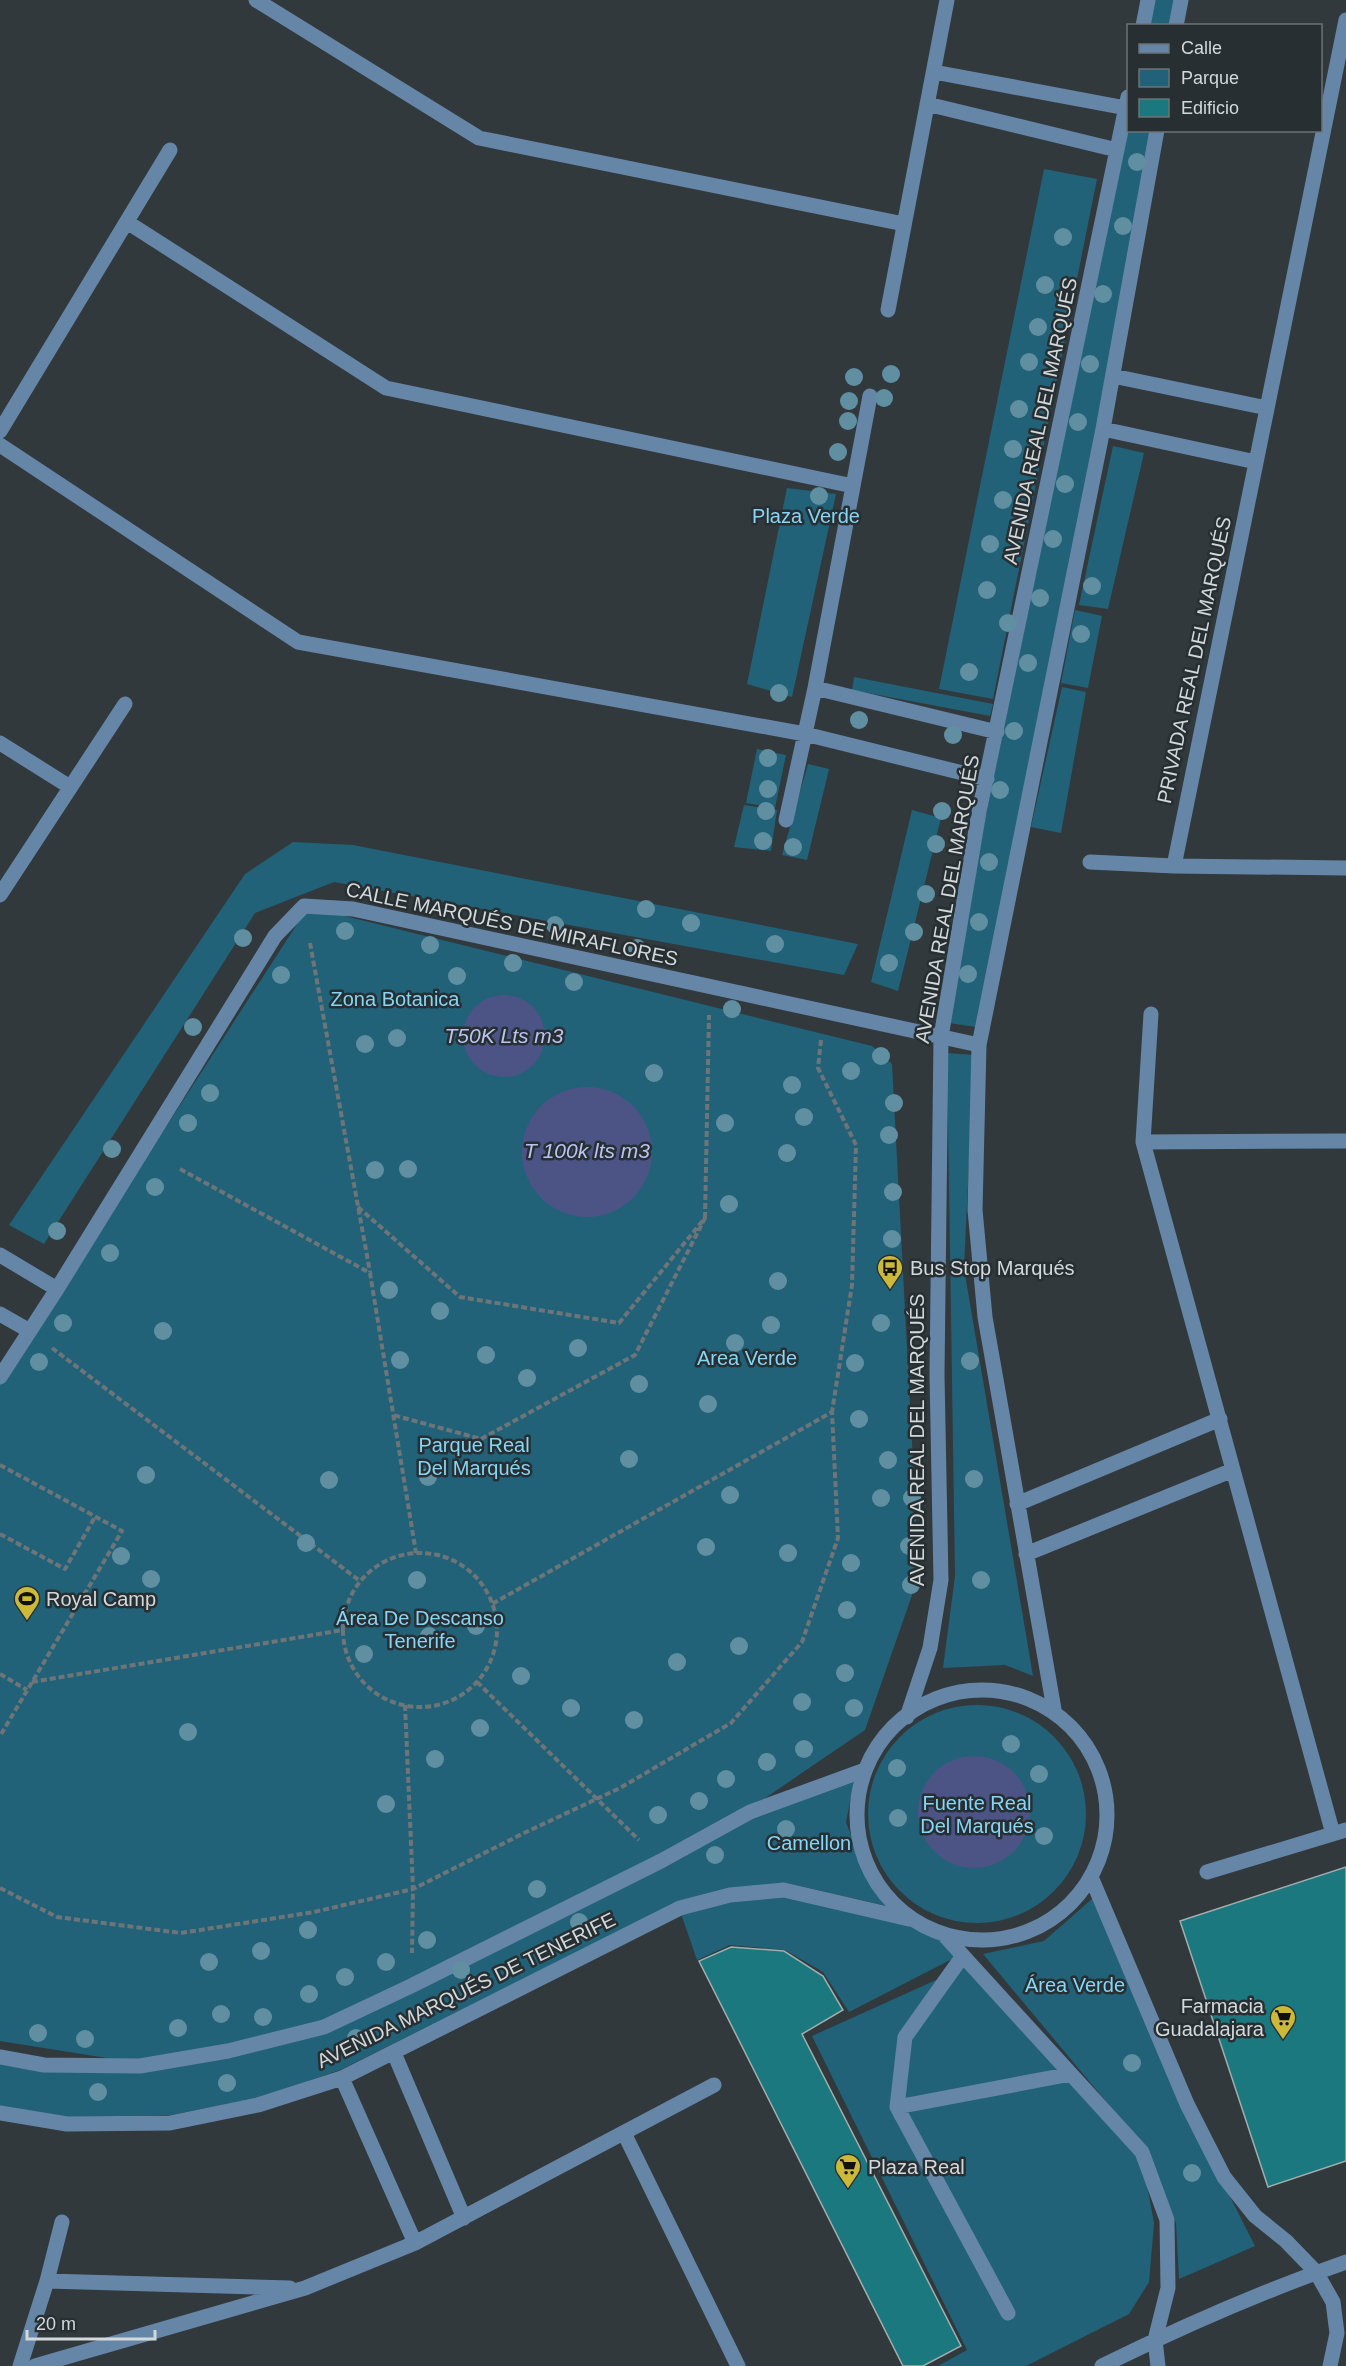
<svg xmlns="http://www.w3.org/2000/svg" width="1346" height="2366" font-family="Arial,sans-serif">
<style>
.green{fill:#216279}
.water{fill:#4c5486}
.building{fill:#1b787e;stroke:#a2aeae;stroke-width:1.5}
.lines{fill:none;stroke-linecap:round;stroke-linejoin:round}
.path{stroke:#6e7578;stroke-width:4;stroke-dasharray:6 3;stroke-linecap:butt}
.minor{stroke:#6686a8;stroke-width:15}
.tree{fill:#608fa2}
.labels{text-anchor:middle;stroke-width:5;stroke-linejoin:round;paint-order:stroke}
.street-label{font-size:20px;fill:#d3d8da;stroke:#272f32}
.park-label{font-size:20px;fill:#86d5f5;stroke:#272f32}
.poi-label{font-size:20px;fill:#d3d8da;stroke:#272f32;text-anchor:start}
.water-label{font-size:21px;font-style:italic;fill:#b9c2f1;stroke:#272f32}
</style>
<rect width="100%" height="100%" fill="#31393d"/>
<!-- green -->
<path class="green" d="M 1153,0 L 1184,0 L 1179,25 L 1147,26 Z
M 1128,130 L 1158,131 L 976,1027 L 949,1023 L 986,814 Z
M 1044,169 L 1097,179 L 993,699 L 939,689 Z
M 1113,446 L 1144,453 L 1108,609 L 1079,605 Z
M 787,488 L 836,494 L 792,697 L 747,684 Z
M 1075,610 L 1102,616 L 1088,688 L 1061,683 Z
M 854,677 L 993,704 L 990,716 L 852,690 Z
M 1062,687 L 1086,692 L 1061,833 L 1031,827 Z
M 757,749 L 786,755 L 775,808 L 746,803 Z
M 808,764 L 829,769 L 807,860 L 782,855 Z
M 744,805 L 777,810 L 771,851 L 734,847 Z
M 912,810 L 941,818 L 898,991 L 871,982 Z
M 293,842 L 353,845 L 858,944 L 844,975 L 334,882 L 255,913 L 44,1244 L 9,1225 L 245,874 Z
M 308,907 L 872,1046 L 892,1064 L 919,1575 L 865,1730 L 749,1809 L 323,2023 L 138,2063 L 0,2041 L 0,1384 Z
M 947,1053 L 974,1055 L 964,1268 L 1033,1676 L 1005,1665 L 943,1668 L 955,1576 Z
M868 1814a109 109 0 1 1 218 0a109 109 0 1 1-218 0Z
M 854,1781 L 846,1822 L 868,1880 L 895,1908 L 787,1883 L 682,1900 L 340,2070 L 259,2098 L 171,2115 L 68,2117 L 0,2106 L 0,2061 L 139,2072 L 325,2034 L 753,1818 Z
M 782,1893 L 908,1923 L 944,1940 L 956,1957 L 849,2012 L 823,1972 L 785,1950 L 730,1945 L 697,1960 L 680,1911 Z
M 1093,1898 L 1221,2179 L 1255,2246 L 1179,2279 L 1176,2223 L 1144,2147 L 983,1954 L 1044,1941 Z
M 965,1967 L 1141,2153 L 1154,2223 L 1149,2282 L 1129,2314 L 1026,2366 L 938,2366 L 967,2350 L 812,2036 Z"/>
<!-- water -->
<path class="water" d="M463 1036a41 41 0 1 1 82 0a41 41 0 1 1-82 0Z
M522 1152a65 65 0 1 1 130 0a65 65 0 1 1-130 0Z
M918 1812a56 56 0 1 1 112 0a56 56 0 1 1-112 0Z"/>
<!-- building -->
<path class="building" d="M 1346,1867 L 1346,2161 L 1268,2187 L 1180,1921 Z
M 731,1947 L 784,1951 L 823,1976 L 843,2010 L 802,2034 L 961,2346 L 923,2366 L 903,2366 L 699,1961 Z"/>
<g class="lines">
<!-- path -->
<path class="path" d="M 310,943 L 370,1272
M 821,1040 L 818,1068 L 856,1145 L 852,1285 L 832,1412
M 180,1169 L 370,1273 L 416,1553
M 358,1207 L 460,1297 L 619,1323 L 705,1218 L 635,1355 L 481,1439 L 393,1415
M 705,1218 L 709,1015
M 52,1348 L 360,1581
M 0,1465 L 122,1531 L 0,1736
M 0,1534 L 65,1569 L 95,1517
M343 1630a77 77 0 1 1 154 0a77 77 0 1 1-154 0Z
M 0,1674 L 27,1690
M 32,1682 L 343,1630
M 477,1682 L 639,1840
M 405,1705 L 413,1889 L 412,1953
M 0,1888 L 57,1917 L 181,1933 L 314,1912 L 413,1889 L 522,1834 L 620,1788 L 731,1723 L 802,1642 L 838,1538 L 832,1412 L 492,1604"/>
<!-- minor -->
<path class="minor" d="M 256,0 L 479,138 L 904,224
M 1143,26 L 1148,0
M 1176,26 L 1181,0
M 934,72 L 1126,108
M 927,104 L 1117,150
M 127,222 L 386,388 L 853,486
M 888,310 L 947,0
M 1113,376 L 1267,408
M 1103,429 L 1256,462
M 0,431 L 170,150
M 0,445 L 298,642 L 805,734 L 987,779
M 815,688 L 997,732
M 0,743 L 70,787
M 786,820 L 815,688 L 870,396
M 1090,862 L 1174,866 L 1346,868
M 1174,866 L 1346,20
M 0,895 L 125,704
M 1151,1014 L 1143,1142 L 1333,1834
M 1143,1142 L 1346,1141
M 0,1255 L 57,1289
M 0,1314 L 28,1330
M 0,1377 L 57,1289 L 275,936 L 304,906 L 353,909 L 979,1045
M 1017,1504 L 1220,1419
M 1026,1554 L 1233,1470
M857 1815a125 125 0 1 1 250 0a125 125 0 1 1-250 0Z
M 1054,1709 L 985,1317 L 975,1210 L 979,1045 L 1103,429 L 1157,130
M 907,1717 L 930,1648 L 941,1580 L 937,1375 L 941,1037 L 979,812 L 1128,97
M 1207,1872 L 1346,1830
M 1091,1877 L 1187,2104 L 1224,2177 L 1255,2216 L 1286,2241 L 1316,2272 L 1333,2302 L 1337,2333 L 1330,2366
M 945,1936 L 1142,2152 L 1167,2220 L 1168,2288 L 1155,2340 L 1158,2366
M 962,1957 L 905,2037 L 897,2107 L 1008,2313
M 394,2053 L 464,2218
M 0,2057 L 44,2065 L 140,2066 L 228,2051 L 324,2027 L 411,1986 L 661,1861 L 750,1812 L 862,1771
M 342,2078 L 415,2243
M 897,2107 L 1071,2074
M 0,2113 L 67,2124 L 170,2123 L 258,2105 L 342,2078 L 680,1908 L 730,1895 L 784,1890 L 909,1919
M 624,2133 L 738,2366
M 47,2281 L 290,2288
M 20,2366 L 47,2281 L 62,2222
M 35,2366 L 305,2288 L 415,2243 L 714,2085
M 1102,2366 C 1181,2327 1263,2291 1346,2262"/>
</g>
<!-- trees -->
<g class="tree">
<circle cx="1137" cy="162" r="9"/>
<circle cx="1123" cy="226" r="9"/>
<circle cx="1063" cy="237" r="9"/>
<circle cx="1045" cy="285" r="9"/>
<circle cx="1103" cy="294" r="9"/>
<circle cx="1038" cy="327" r="9"/>
<circle cx="1029" cy="362" r="9"/>
<circle cx="1090" cy="364" r="9"/>
<circle cx="891" cy="374" r="9"/>
<circle cx="854" cy="377" r="9"/>
<circle cx="884" cy="398" r="9"/>
<circle cx="849" cy="401" r="9"/>
<circle cx="1019" cy="409" r="9"/>
<circle cx="848" cy="421" r="9"/>
<circle cx="1078" cy="422" r="9"/>
<circle cx="1013" cy="449" r="9"/>
<circle cx="838" cy="452" r="9"/>
<circle cx="1065" cy="484" r="9"/>
<circle cx="819" cy="496" r="9"/>
<circle cx="1003" cy="500" r="9"/>
<circle cx="1053" cy="539" r="9"/>
<circle cx="990" cy="544" r="9"/>
<circle cx="1092" cy="586" r="9"/>
<circle cx="987" cy="590" r="9"/>
<circle cx="1040" cy="598" r="9"/>
<circle cx="1008" cy="623" r="9"/>
<circle cx="1081" cy="634" r="9"/>
<circle cx="1028" cy="663" r="9"/>
<circle cx="969" cy="672" r="9"/>
<circle cx="779" cy="693" r="9"/>
<circle cx="859" cy="720" r="9"/>
<circle cx="1014" cy="731" r="9"/>
<circle cx="953" cy="735" r="9"/>
<circle cx="768" cy="758" r="9"/>
<circle cx="768" cy="789" r="9"/>
<circle cx="1000" cy="790" r="9"/>
<circle cx="766" cy="811" r="9"/>
<circle cx="942" cy="811" r="9"/>
<circle cx="763" cy="841" r="9"/>
<circle cx="936" cy="844" r="9"/>
<circle cx="793" cy="847" r="9"/>
<circle cx="989" cy="862" r="9"/>
<circle cx="926" cy="894" r="9"/>
<circle cx="646" cy="909" r="9"/>
<circle cx="979" cy="922" r="9"/>
<circle cx="691" cy="923" r="9"/>
<circle cx="555" cy="925" r="9"/>
<circle cx="345" cy="931" r="9"/>
<circle cx="914" cy="932" r="9"/>
<circle cx="243" cy="938" r="9"/>
<circle cx="775" cy="944" r="9"/>
<circle cx="430" cy="945" r="9"/>
<circle cx="637" cy="948" r="9"/>
<circle cx="513" cy="963" r="9"/>
<circle cx="889" cy="963" r="9"/>
<circle cx="968" cy="974" r="9"/>
<circle cx="281" cy="975" r="9"/>
<circle cx="457" cy="976" r="9"/>
<circle cx="574" cy="982" r="9"/>
<circle cx="732" cy="1009" r="9"/>
<circle cx="193" cy="1027" r="9"/>
<circle cx="397" cy="1038" r="9"/>
<circle cx="365" cy="1044" r="9"/>
<circle cx="881" cy="1056" r="9"/>
<circle cx="851" cy="1071" r="9"/>
<circle cx="654" cy="1073" r="9"/>
<circle cx="792" cy="1085" r="9"/>
<circle cx="210" cy="1093" r="9"/>
<circle cx="894" cy="1103" r="9"/>
<circle cx="804" cy="1117" r="9"/>
<circle cx="188" cy="1123" r="9"/>
<circle cx="725" cy="1123" r="9"/>
<circle cx="889" cy="1135" r="9"/>
<circle cx="112" cy="1149" r="9"/>
<circle cx="787" cy="1153" r="9"/>
<circle cx="408" cy="1169" r="9"/>
<circle cx="375" cy="1170" r="9"/>
<circle cx="155" cy="1187" r="9"/>
<circle cx="893" cy="1192" r="9"/>
<circle cx="729" cy="1204" r="9"/>
<circle cx="57" cy="1231" r="9"/>
<circle cx="892" cy="1239" r="9"/>
<circle cx="110" cy="1253" r="9"/>
<circle cx="778" cy="1281" r="9"/>
<circle cx="389" cy="1290" r="9"/>
<circle cx="440" cy="1311" r="9"/>
<circle cx="63" cy="1323" r="9"/>
<circle cx="881" cy="1323" r="9"/>
<circle cx="771" cy="1325" r="9"/>
<circle cx="163" cy="1331" r="9"/>
<circle cx="735" cy="1343" r="9"/>
<circle cx="578" cy="1348" r="9"/>
<circle cx="486" cy="1355" r="9"/>
<circle cx="400" cy="1360" r="9"/>
<circle cx="970" cy="1361" r="9"/>
<circle cx="39" cy="1362" r="9"/>
<circle cx="855" cy="1363" r="9"/>
<circle cx="527" cy="1378" r="9"/>
<circle cx="639" cy="1384" r="9"/>
<circle cx="708" cy="1404" r="9"/>
<circle cx="859" cy="1419" r="9"/>
<circle cx="629" cy="1459" r="9"/>
<circle cx="888" cy="1460" r="9"/>
<circle cx="146" cy="1475" r="9"/>
<circle cx="428" cy="1477" r="9"/>
<circle cx="974" cy="1479" r="9"/>
<circle cx="329" cy="1480" r="9"/>
<circle cx="730" cy="1495" r="9"/>
<circle cx="881" cy="1498" r="9"/>
<circle cx="912" cy="1498" r="9"/>
<circle cx="306" cy="1543" r="9"/>
<circle cx="909" cy="1546" r="9"/>
<circle cx="706" cy="1547" r="9"/>
<circle cx="788" cy="1553" r="9"/>
<circle cx="121" cy="1556" r="9"/>
<circle cx="851" cy="1563" r="9"/>
<circle cx="151" cy="1579" r="9"/>
<circle cx="417" cy="1580" r="9"/>
<circle cx="981" cy="1580" r="9"/>
<circle cx="911" cy="1585" r="9"/>
<circle cx="847" cy="1610" r="9"/>
<circle cx="476" cy="1626" r="9"/>
<circle cx="429" cy="1636" r="9"/>
<circle cx="739" cy="1646" r="9"/>
<circle cx="364" cy="1654" r="9"/>
<circle cx="677" cy="1662" r="9"/>
<circle cx="845" cy="1673" r="9"/>
<circle cx="521" cy="1676" r="9"/>
<circle cx="802" cy="1702" r="9"/>
<circle cx="571" cy="1708" r="9"/>
<circle cx="854" cy="1708" r="9"/>
<circle cx="634" cy="1720" r="9"/>
<circle cx="480" cy="1728" r="9"/>
<circle cx="188" cy="1732" r="9"/>
<circle cx="1011" cy="1744" r="9"/>
<circle cx="804" cy="1749" r="9"/>
<circle cx="435" cy="1759" r="9"/>
<circle cx="767" cy="1762" r="9"/>
<circle cx="897" cy="1768" r="9"/>
<circle cx="1039" cy="1774" r="9"/>
<circle cx="726" cy="1779" r="9"/>
<circle cx="699" cy="1801" r="9"/>
<circle cx="386" cy="1804" r="9"/>
<circle cx="658" cy="1815" r="9"/>
<circle cx="898" cy="1818" r="9"/>
<circle cx="786" cy="1829" r="9"/>
<circle cx="1044" cy="1836" r="9"/>
<circle cx="715" cy="1855" r="9"/>
<circle cx="537" cy="1889" r="9"/>
<circle cx="579" cy="1922" r="9"/>
<circle cx="308" cy="1930" r="9"/>
<circle cx="427" cy="1940" r="9"/>
<circle cx="261" cy="1951" r="9"/>
<circle cx="209" cy="1962" r="9"/>
<circle cx="386" cy="1962" r="9"/>
<circle cx="461" cy="1970" r="9"/>
<circle cx="345" cy="1977" r="9"/>
<circle cx="309" cy="1994" r="9"/>
<circle cx="221" cy="2014" r="9"/>
<circle cx="263" cy="2017" r="9"/>
<circle cx="178" cy="2028" r="9"/>
<circle cx="38" cy="2033" r="9"/>
<circle cx="356" cy="2038" r="9"/>
<circle cx="85" cy="2039" r="9"/>
<circle cx="1132" cy="2063" r="9"/>
<circle cx="227" cy="2083" r="9"/>
<circle cx="98" cy="2092" r="9"/>
<circle cx="1192" cy="2173" r="9"/>
</g>
<!-- icons -->
<defs>
<symbol id="bus-pin" viewBox="-11 -11 22 30"><path d="M0 17L-7.5 6A9.5 9.5 0 1 1 7.5 6Z" fill="#ccb938" stroke="#272f32"/><path d="M-5-6H5V4H4V6H2V4H-2V6H-4V4H-5ZM-3.5-4V0h7V-4ZM-3.5 1.2v1.5H-2V1.2ZM2 1.2v1.5H3.5V1.2Z" fill="#111"/></symbol>
<symbol id="stadium-pin" viewBox="-11 -11 22 30"><path d="M0 17L-7.5 6A9.5 9.5 0 1 1 7.5 6Z" fill="#ccb938" stroke="#272f32"/><path d="M0-5a6.5 5 0 1 0 0 10a6.5 5 0 1 0 0-10ZM-3.5-1.8h7v3.6h-7Z" fill="#111"/></symbol>
<symbol id="supermarket-pin" viewBox="-11 -11 22 30"><path d="M0 17L-7.5 6A9.5 9.5 0 1 1 7.5 6Z" fill="#ccb938" stroke="#272f32"/><path d="M-6-5.5h2.5l.6 2H6L4.5 2H-2.5L-4.4-4H-6ZM-1.5 3.2a1.3 1.3 0 1 0 .1 0ZM3 3.2a1.3 1.3 0 1 0 .1 0Z" fill="#111"/></symbol>
</defs>
<g fill-rule="evenodd">
<use href="#bus-pin" x="875" y="1253" width="30" height="40"/>
<use href="#stadium-pin" x="12" y="1584" width="30" height="40"/>
<use href="#supermarket-pin" x="1268" y="2003" width="30" height="40"/>
<use href="#supermarket-pin" x="833" y="2152" width="30" height="40"/>
</g>
<g class="labels">
<!-- street labels -->
<g class="street-label">
<text transform="translate(1040 421) rotate(-78)" y="7">AVENIDA REAL DEL MARQUÉS</text>
<text transform="translate(1194 660) rotate(-78)" y="7">PRIVADA REAL DEL MARQUÉS</text>
<text transform="translate(947 899) rotate(-80)" y="7">AVENIDA REAL DEL MARQUÉS</text>
<text transform="translate(512 924) rotate(12)" y="7">CALLE MARQUÉS DE MIRAFLORES</text>
<text transform="translate(917 1440) rotate(-90)" y="7">AVENIDA REAL DEL MARQUÉS</text>
<text transform="translate(466 1990) rotate(-26)" y="7">AVENIDA MARQUÉS DE TENERIFE</text>
</g>
<!-- park labels -->
<g class="park-label">
<text x="806" y="523">Plaza Verde</text>
<text x="395" y="1006">Zona Botanica</text>
<text x="747" y="1365">Area Verde</text>
<text x="474" y="1452">Parque Real<tspan x="474" dy="23">Del Marqués</tspan></text>
<text x="420" y="1625">Área De Descanso<tspan x="420" dy="23">Tenerife</tspan></text>
<text x="977" y="1810">Fuente Real<tspan x="977" dy="23">Del Marqués</tspan></text>
<text x="809" y="1850">Camellon</text>
<text x="1075" y="1992">Área Verde</text>
</g>
<!-- poi labels -->
<g class="poi-label">
<text x="910" y="1275">Bus Stop Marqués</text>
<text x="46" y="1606">Royal Camp</text>
<text x="1264" y="2013" text-anchor="end">Farmacia<tspan x="1264" dy="23">Guadalajara</tspan></text>
<text x="868" y="2174">Plaza Real</text>
</g>
<!-- water labels -->
<g class="water-label">
<text x="504" y="1043">T50K Lts m3</text>
<text x="587" y="1158">T 100k lts m3</text>
</g>
</g>
<!-- legend -->
<rect x="1127" y="24" width="195" height="108" fill="#272f32" stroke="#6c7375" stroke-width="1.5"/>
<rect x="1139" y="44" width="30" height="9" fill="#6686a8" stroke="#6c7375" stroke-width="1.5"/>
<text x="1181" y="54" font-size="18" fill="#d3d8da">Calle</text>
<rect x="1139" y="69" width="30" height="18" fill="#216279" stroke="#6c7375" stroke-width="1.5"/>
<text x="1181" y="84" font-size="18" fill="#d3d8da">Parque</text>
<rect x="1139" y="99" width="30" height="18" fill="#1b787e" stroke="#6c7375" stroke-width="1.5"/>
<text x="1181" y="114" font-size="18" fill="#d3d8da">Edificio</text>
<!-- scale -->
<path d="M27 2330v9h128v-9" fill="none" stroke="#d3d8da" stroke-width="3"/>
<text x="36" y="2330" font-size="18" fill="#d3d8da" stroke="#272f32" stroke-width="4.5" paint-order="stroke">20 m</text>
</svg>
